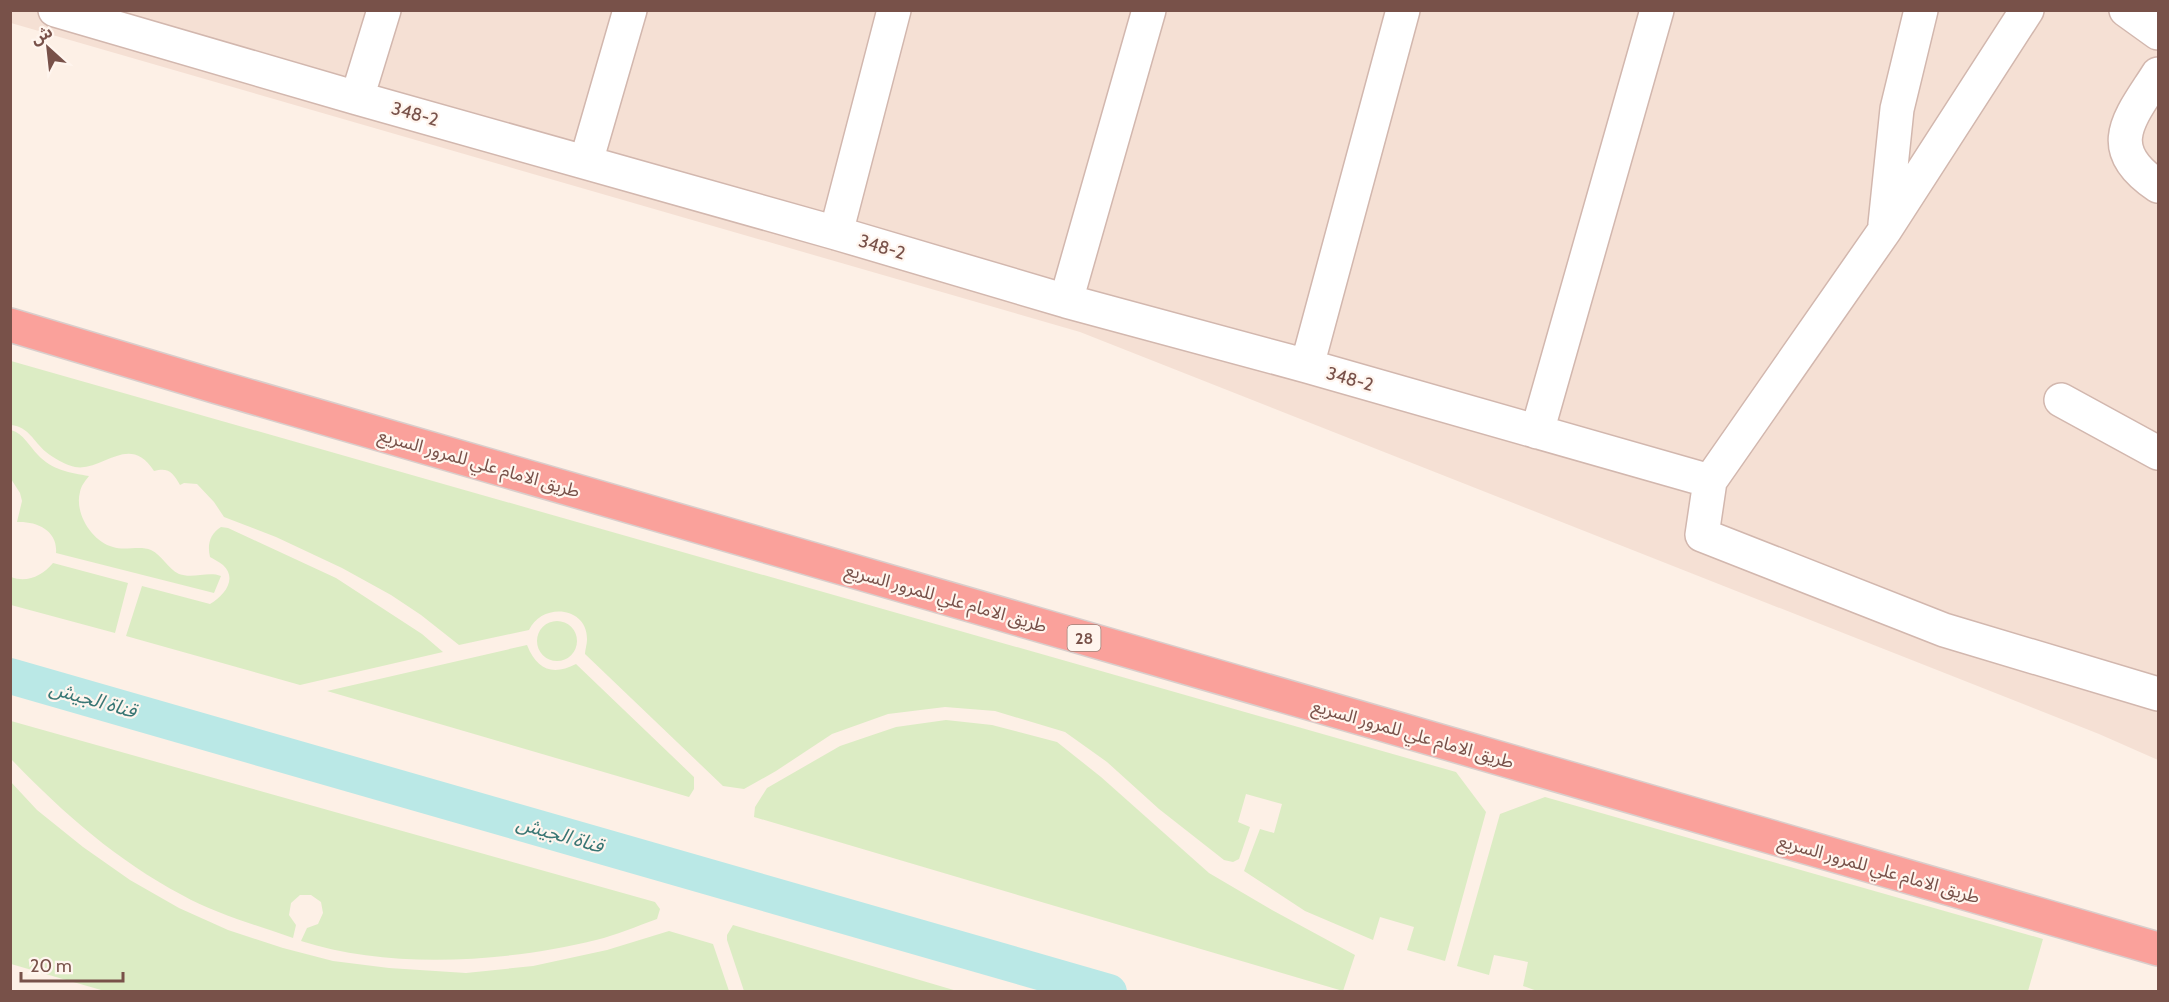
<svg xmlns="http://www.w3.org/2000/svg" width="2169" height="1002" font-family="Cabin,'Noto Sans Arabic',sans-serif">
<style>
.residential{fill:#f5e0d4}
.green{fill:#dcecc4}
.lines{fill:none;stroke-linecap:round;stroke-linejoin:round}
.canal{stroke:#bae8e6;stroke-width:36}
.minor-casing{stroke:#d2b7ae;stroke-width:36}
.motorway-casing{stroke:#d9cecc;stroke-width:36}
.minor{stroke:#fff;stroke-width:33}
.motorway{stroke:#faa19b;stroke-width:33}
.labels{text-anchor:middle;stroke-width:4.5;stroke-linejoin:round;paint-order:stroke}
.shield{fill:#fff5ee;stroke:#a0827a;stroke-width:1.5}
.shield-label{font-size:16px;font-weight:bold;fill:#785149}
.street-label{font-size:18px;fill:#785149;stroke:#fff5ee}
.water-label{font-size:20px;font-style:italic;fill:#397674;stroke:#fff5ee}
</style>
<rect width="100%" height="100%" fill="#fdf0e6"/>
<!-- residential -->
<path class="residential" d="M 10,11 L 2158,11 L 2158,760 L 2099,734 L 1080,332 L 11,23 Z"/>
<!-- green -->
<path class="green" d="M 11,361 L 1456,772 L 1486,812 L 1445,961 L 1407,950 L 1414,927 L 1380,917 L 1373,940 L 1305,911 L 1244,871 L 1260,829 L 1274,833 L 1282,804 L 1246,794 L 1238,822 L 1250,827 L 1239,859 L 1233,862 L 1224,860 L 1159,809 L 1107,762 L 1065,732 L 995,711 L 945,707 L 888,714 L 832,734 L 776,771 L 744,789 L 723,786 L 585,654 C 585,650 587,644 587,640 C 588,606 542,602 529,630 L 459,645 L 421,615 L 391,595 L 342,568 L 276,537 L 224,517 L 214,502 L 197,484 L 184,483 L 180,485 C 173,473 169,467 154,471 C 129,432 103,472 75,467 C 66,465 53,458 46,452 C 33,441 29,427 11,425 Z
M 11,430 C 24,434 29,446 38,455 C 52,470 70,473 89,476 C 85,481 81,486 80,492 C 74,514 93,542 113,547 C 125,551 140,545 151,550 C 162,555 168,569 179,574 C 193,579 208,571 221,576 L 214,593 L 56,553 C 58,530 36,521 17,522 L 22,501 L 20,493 L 11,479 Z
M 221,527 L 228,528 L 336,578 L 422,634 L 443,652 L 300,685 L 126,636 L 142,586 L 210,604 C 224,596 238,579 223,565 C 219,562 214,559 210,557 C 207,544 210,534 221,527 Z
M 53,563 L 128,583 L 115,633 L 11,605 L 11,577 C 27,583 42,576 53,563 Z
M537 641a20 20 0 1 1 40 0a20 20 0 1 1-40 0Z
M 527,645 C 537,670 553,676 576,664 L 694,777 L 694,789 L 689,797 L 327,691 Z
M 946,720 L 992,725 L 1057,742 L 1101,777 L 1209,873 L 1272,910 L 1355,955 L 1343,991 L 754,817 L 755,807 L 767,788 L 840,746 L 896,727 Z
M 11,721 L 655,902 L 660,909 L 657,919 C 637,926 617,935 596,940 C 507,962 390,970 301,941 L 307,928 L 318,924 L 323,913 L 321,902 L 311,895 L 300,895 L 291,903 L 289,915 L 296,925 L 293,938 C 256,925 216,914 182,895 C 116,860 62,812 11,759 Z
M 10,781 L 37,810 L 83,847 L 130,880 L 179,908 L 228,930 L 283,948 L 333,961 L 389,968 L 466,973 L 533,966 L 607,950 L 669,931 L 713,944 L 729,991 L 108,992 L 11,964 Z
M 1545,797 L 2043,939 L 2028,991 L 1540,992 L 1523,986 L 1528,962 L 1494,955 L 1489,975 L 1457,966 L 1500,814 Z
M 733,925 L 957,991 L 744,991 L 727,940 L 727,935 Z"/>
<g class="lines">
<!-- canal -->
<path class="canal" d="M 10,676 L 1109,992"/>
<defs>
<path id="minor" d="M 55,10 L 357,98 L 836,233 L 1066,301 L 1307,366 L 1710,481
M 2027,10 L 1885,230 L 1710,481 L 1702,535 L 1944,630 L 2158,694
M 2126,10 L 2158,33
M 2158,74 C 2130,118 2101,148 2158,186
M 357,98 L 384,10
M 586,162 L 630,10
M 1885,224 L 1897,109 L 1921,10
M 836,233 L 894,10
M 1066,301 L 1149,10
M 1307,366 L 1403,10
M 2061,400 L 2158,453
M 1537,432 L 1657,10"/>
<path id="motorway" d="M 10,325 L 214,386 L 2158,949"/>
</defs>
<!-- minor casing -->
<use href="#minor" class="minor-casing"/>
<!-- motorway casing -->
<use href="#motorway" class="motorway-casing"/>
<!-- minor -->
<use href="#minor" class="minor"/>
<!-- motorway -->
<use href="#motorway" class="motorway"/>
</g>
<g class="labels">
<!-- shield labels -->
<rect class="shield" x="1067.5" y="625" width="33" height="26" rx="4.5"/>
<g class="shield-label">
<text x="1084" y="644">28</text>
</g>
<!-- street labels -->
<g class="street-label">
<text transform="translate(415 114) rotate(16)" y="6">348-2</text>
<text transform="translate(882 247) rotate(17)" y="6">348-2</text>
<text transform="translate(1350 379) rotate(16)" y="6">348-2</text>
<text transform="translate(479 463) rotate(16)" y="6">طريق الامام علي للمرور السريع</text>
<text transform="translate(946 598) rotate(16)" y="6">طريق الامام علي للمرور السريع</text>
<text transform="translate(1413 734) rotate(16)" y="6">طريق الامام علي للمرور السريع</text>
<text transform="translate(1879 869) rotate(16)" y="6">طريق الامام علي للمرور السريع</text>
</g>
<!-- water labels -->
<g class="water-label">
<text transform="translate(93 699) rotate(16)" y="7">قناة الجيش</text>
<text transform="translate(560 834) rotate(16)" y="7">قناة الجيش</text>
</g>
</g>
<!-- border -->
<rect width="2169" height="1002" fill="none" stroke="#785149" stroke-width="24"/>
<!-- north arrow -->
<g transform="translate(48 48) rotate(333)" stroke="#fff5ee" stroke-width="4.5" paint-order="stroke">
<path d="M0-4.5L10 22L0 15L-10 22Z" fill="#785149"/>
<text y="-9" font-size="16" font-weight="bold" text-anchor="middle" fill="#785149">ش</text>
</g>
<!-- scale -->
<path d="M21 972v9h102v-9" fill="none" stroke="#785149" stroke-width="3"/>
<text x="30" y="972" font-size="18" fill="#785149" stroke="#fff5ee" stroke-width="4.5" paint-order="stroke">20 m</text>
</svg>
